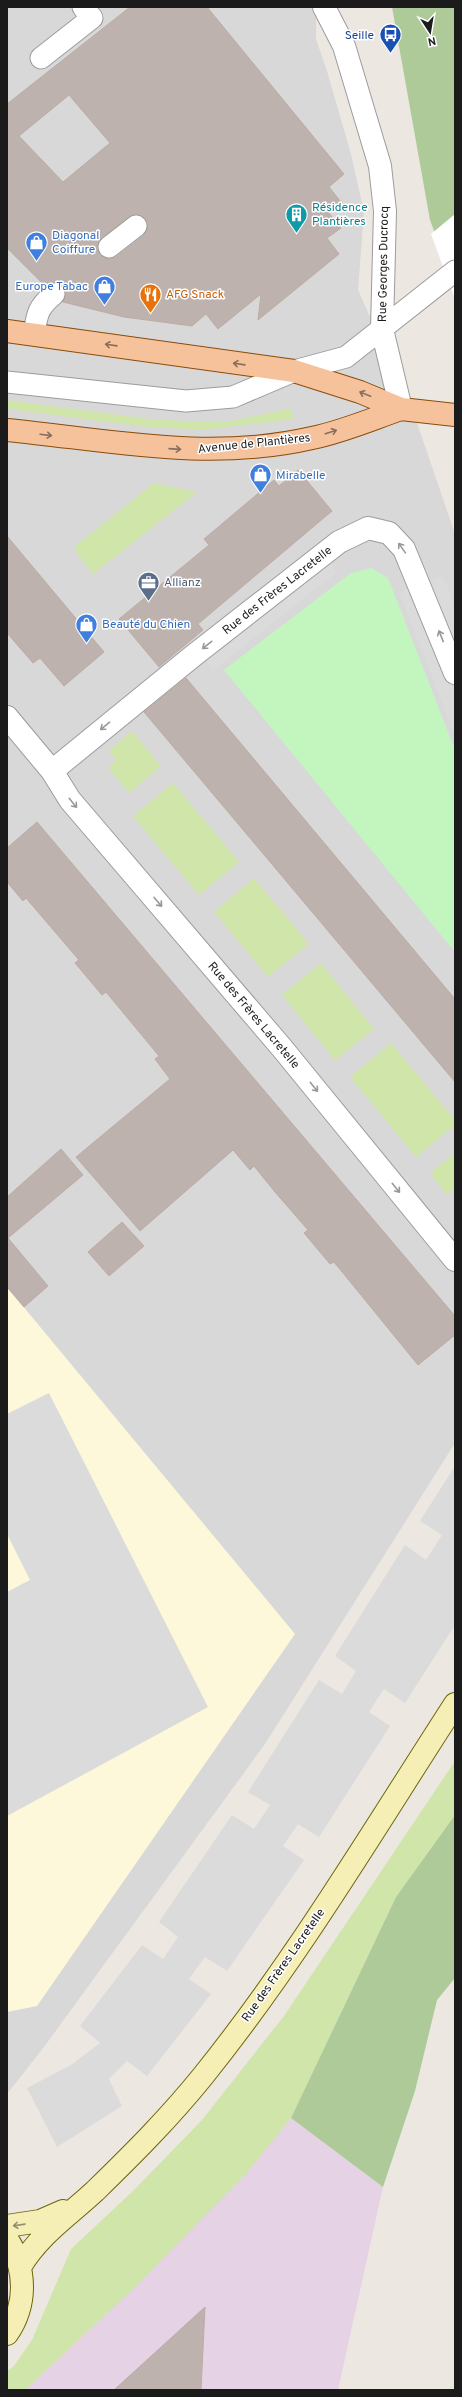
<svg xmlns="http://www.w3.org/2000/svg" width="462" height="2397" font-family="Overpass,sans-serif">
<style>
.residential{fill:#d9d8d8}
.industrial{fill:#e5d3e5}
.education{fill:#fdf8da}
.grass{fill:#d0e5a9}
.forest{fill:#aeca98}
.park{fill:#c3f6bf}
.parking{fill:#dbdbdb}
.pier{fill:#fff}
.building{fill:#bdb2ae;stroke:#bdaca5;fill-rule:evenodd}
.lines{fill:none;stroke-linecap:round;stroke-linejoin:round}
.service-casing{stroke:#9c9c9c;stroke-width:23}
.minor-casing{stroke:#9c9c9c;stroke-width:24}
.secondary-casing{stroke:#6b660a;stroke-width:24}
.primary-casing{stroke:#8b4b08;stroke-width:24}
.service{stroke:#fff;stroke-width:21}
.minor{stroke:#fff;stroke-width:22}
.secondary{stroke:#f5efb6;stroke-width:22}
.primary{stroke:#f6c29c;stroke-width:22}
.oneway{stroke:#886e5c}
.oneway2{stroke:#989898}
.oneway3{stroke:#939070}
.labels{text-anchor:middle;stroke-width:3;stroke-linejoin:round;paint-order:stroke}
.transit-label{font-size:12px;fill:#164399;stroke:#fff;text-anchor:end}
.culture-label{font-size:12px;fill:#0d838f;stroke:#fff;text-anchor:start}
.shop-label{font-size:12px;fill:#366cbe;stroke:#fff;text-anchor:start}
.street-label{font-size:12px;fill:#1b1b1b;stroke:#fff}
.food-label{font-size:12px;fill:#c56008;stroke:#fff;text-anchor:start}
.service-label{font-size:12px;fill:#4e5e75;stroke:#fff;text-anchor:start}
</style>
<rect width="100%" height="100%" fill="#ece7e1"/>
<!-- residential -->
<path class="residential" d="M 7,7 L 316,7 L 316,39 L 327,71 L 351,154 L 364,212 L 358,290 L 415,417 L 455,534 L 455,1443 L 265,1744 L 44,2047 L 7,2094 Z"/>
<!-- industrial -->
<path class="industrial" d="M 291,2118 L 383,2187 L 338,2390 L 7,2390 L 102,2296 Z"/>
<!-- education -->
<path class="education" d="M 7,1287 L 295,1634 L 37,2006 L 7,2012 Z"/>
<!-- grass -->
<path class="grass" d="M 7,400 L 150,419 L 197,422 L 232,421 L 292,408 L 293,419 L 202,430 L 139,426 L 7,409 Z
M 154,483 L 197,492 L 93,574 L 73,548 Z
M 132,731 L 161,766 L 129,793 L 108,767 L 116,760 L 109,751 Z
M 173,783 L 239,862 L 199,895 L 133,816 Z
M 254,878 L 309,944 L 268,977 L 214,912 Z
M 321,963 L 374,1029 L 335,1060 L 282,995 Z
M 391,1043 L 455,1120 L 455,1125 L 416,1157 L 350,1077 Z
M 455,1153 L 455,1188 L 447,1195 L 430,1173 Z
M 455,1761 L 455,1815 L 396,1897 L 291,2118 L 246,2174 L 133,2289 L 25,2390 L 7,2390 L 7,2371 L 14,2366 L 32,2340 L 71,2249 L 134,2190 L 202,2120 L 284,2016 Z"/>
<!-- forest -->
<path class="forest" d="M 392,7 L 455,7 L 455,287 L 430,220 Z
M 455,1815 L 455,1978 L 437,2000 L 415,2091 L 383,2187 L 291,2118 L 396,1897 Z"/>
<!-- park -->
<path class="park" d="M 371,568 L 388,578 L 455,750 L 455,952 L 224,670 L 351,573 Z"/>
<!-- parking -->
<path class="parking" d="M 330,563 L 337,572 L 213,670 L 205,661 Z
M 443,576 L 455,606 L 455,735 L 399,592 Z
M 49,1393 L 208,1707 L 7,1816 L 7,1592 L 30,1580 L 7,1534 L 7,1414 Z
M 455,1466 L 455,1625 L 405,1703 L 384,1689 L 369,1712 L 390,1726 L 319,1837 L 298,1824 L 283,1846 L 304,1860 L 227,1971 L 205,1957 L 189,1979 L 211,1994 L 147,2076 L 127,2061 L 109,2079 L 122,2106 L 57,2147 L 27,2088 L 71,2065 L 100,2043 L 80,2026 L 142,1945 L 163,1959 L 178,1937 L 159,1922 L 232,1815 L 254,1829 L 270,1805 L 248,1792 L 319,1680 L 342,1694 L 356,1671 L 335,1656 L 405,1545 L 426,1560 L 442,1535 L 420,1521 Z"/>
<!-- pier -->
<path class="pier" d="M 455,214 L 455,299 L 431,234 Z"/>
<!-- building -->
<path class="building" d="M 130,7 L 207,7 L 344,174 L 329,187 L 341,202 L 328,212 L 341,228 L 327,238 L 339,254 L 258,320 L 261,294 L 218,329 L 206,314 L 192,326 L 124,317 L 63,302 L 66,292 L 63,286 L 52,282 L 45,286 L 7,248 L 7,104 ZM 69,95 L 110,143 L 63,182 L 19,136 ZM 135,214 L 146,219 L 147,230 L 144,235 L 116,257 L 105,258 L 100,255 L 97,248 L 101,238 Z
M 298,470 L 332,511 L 198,624 L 203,630 L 159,667 L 119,619 L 209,545 L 204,539 L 274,480 L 279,486 Z
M 7,536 L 104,652 L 64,686 L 40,658 L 33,663 L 7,633 Z
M 186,678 L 455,999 L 455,1082 L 144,712 Z
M 37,822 L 455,1316 L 455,1335 L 418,1365 L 334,1262 L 330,1264 L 304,1233 L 308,1230 L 275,1192 L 254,1166 L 250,1170 L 233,1150 L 140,1231 L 76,1157 L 170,1079 L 155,1059 L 159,1056 L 106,992 L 102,995 L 75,963 L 79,960 L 26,898 L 23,901 L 7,882 L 7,848 Z
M 61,1149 L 83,1175 L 8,1238 L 48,1286 L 24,1307 L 7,1287 L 7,1197 Z
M 122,1222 L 144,1246 L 109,1276 L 88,1252 Z
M 205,2307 L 201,2390 L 114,2390 Z"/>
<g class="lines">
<defs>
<path id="service" d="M 41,58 L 92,18 L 83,7
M 109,247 L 136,226
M 34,334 C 37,314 38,307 54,294
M 7,382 L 186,401 L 233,397 L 294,371 L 346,357 L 455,271"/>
<path id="minor" d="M 324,7 L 344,46 L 380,166 L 385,211 L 382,329 L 401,409
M 7,717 L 52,771 L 70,800 L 282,1048 L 455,1260
M 52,771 L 193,656 L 339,542 L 368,528 L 389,533 L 404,549 L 455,673"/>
<path id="secondary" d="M 7,2226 L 40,2221 L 63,2211
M 7,2239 C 27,2269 27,2305 7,2334
M 20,2267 C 40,2234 67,2217 95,2191 C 134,2153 169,2118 203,2076 C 297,1959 374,1829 455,1704"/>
<path id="primary" d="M 7,331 L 294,371 L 360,392 L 401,409 L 455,415
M 7,430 C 110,440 208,462 312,438 C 342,432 372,419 401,409"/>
</defs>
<!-- service casing -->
<use href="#service" class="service-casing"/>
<!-- minor casing -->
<use href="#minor" class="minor-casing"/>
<!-- secondary casing -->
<use href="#secondary" class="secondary-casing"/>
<!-- primary casing -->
<use href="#primary" class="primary-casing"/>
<!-- service -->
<use href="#service" class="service"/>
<!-- minor -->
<use href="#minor" class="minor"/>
<!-- secondary -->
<use href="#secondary" class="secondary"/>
<!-- primary -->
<use href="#primary" class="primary"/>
</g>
<!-- one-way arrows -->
<defs><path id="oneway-shaft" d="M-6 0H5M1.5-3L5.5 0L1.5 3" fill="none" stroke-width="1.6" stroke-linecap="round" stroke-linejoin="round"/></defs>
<g class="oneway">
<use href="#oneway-shaft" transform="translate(111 345) rotate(-172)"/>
<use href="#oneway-shaft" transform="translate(239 364) rotate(-172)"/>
<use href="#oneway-shaft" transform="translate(365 394) rotate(-158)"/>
<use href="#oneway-shaft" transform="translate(331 432) rotate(-18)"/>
<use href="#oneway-shaft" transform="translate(46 435) rotate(7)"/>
<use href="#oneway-shaft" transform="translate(175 449) rotate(4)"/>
</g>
<g class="oneway2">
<use href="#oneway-shaft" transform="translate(402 548) rotate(-125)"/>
<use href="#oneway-shaft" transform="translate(441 636) rotate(-112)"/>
<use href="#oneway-shaft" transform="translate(207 645) rotate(142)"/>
<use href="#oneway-shaft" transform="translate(105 726) rotate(141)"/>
<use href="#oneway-shaft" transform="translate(73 803) rotate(51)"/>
<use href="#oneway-shaft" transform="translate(158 902) rotate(49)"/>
<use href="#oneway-shaft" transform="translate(314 1087) rotate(51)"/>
<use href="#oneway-shaft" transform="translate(396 1188) rotate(51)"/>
</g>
<use class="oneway3" href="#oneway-shaft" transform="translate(19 2225) rotate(172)"/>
<!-- icons -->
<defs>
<symbol id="bus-pin" viewBox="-11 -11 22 30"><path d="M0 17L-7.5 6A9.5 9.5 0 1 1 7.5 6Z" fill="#1a4fb4" stroke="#fff"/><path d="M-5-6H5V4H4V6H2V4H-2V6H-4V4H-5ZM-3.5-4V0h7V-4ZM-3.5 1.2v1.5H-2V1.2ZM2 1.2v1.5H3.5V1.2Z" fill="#fff"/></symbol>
<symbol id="building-pin" viewBox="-11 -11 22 30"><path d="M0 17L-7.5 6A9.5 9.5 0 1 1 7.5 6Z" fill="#0f9aa8" stroke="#fff"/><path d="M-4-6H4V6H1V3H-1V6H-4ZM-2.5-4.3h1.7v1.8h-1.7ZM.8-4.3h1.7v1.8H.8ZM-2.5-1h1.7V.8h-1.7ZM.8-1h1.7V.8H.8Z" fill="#fff"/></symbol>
<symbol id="shop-pin" viewBox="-11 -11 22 30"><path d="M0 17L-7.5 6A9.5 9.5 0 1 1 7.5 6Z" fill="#3f7fe0" stroke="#fff"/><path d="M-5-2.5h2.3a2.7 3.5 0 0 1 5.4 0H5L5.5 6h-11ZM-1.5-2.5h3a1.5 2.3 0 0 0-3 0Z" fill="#fff"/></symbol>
<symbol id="restaurant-pin" viewBox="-11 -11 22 30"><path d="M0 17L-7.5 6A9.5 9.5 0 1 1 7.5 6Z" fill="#e8710a" stroke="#fff"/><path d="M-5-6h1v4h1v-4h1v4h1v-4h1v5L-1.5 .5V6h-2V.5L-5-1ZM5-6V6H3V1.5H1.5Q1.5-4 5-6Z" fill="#fff"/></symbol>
<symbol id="office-pin" viewBox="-11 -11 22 30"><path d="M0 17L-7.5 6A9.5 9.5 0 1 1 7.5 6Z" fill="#5c6f8a" stroke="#fff"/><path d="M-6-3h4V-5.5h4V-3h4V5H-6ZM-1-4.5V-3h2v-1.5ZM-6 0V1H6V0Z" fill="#fff"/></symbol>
</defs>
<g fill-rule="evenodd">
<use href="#bus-pin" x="378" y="22" width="25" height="34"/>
<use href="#building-pin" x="284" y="202" width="25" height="34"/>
<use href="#shop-pin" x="24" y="230" width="25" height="34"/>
<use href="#shop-pin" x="92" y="274" width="25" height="34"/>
<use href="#restaurant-pin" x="138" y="282" width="25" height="34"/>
<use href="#shop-pin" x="248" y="462" width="25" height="34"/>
<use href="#office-pin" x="136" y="570" width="25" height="34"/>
<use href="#shop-pin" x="74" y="612" width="25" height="34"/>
</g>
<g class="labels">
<!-- transit labels -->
<g class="transit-label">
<text x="374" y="39">Seille</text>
</g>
<!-- culture labels -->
<g class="culture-label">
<text x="312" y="211">Résidence<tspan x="312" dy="14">Plantières</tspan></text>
</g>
<!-- shop labels -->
<g class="shop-label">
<text x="52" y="239">Diagonal<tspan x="52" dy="14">Coiffure</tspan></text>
<text x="88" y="290" text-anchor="end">Europe Tabac</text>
<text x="276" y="479">Mirabelle</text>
<text x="102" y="628">Beauté du Chien</text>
</g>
<!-- street labels -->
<g class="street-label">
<text transform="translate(383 264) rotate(-89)" y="4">Rue Georges Ducrocq</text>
<text transform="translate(254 443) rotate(-6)" y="4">Avenue de Plantières</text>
<text transform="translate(277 590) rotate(-38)" y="4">Rue des Frères Lacretelle</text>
<text transform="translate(254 1015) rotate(50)" y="4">Rue des Frères Lacretelle</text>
<text transform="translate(283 1965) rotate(-55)" y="4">Rue des Frères Lacretelle</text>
</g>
<!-- food labels -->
<g class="food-label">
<text x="166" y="298">AFG Snack</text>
</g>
<!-- service labels -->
<g class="service-label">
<text x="164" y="586">Allianz</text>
</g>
</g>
<!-- border -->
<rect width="462" height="2397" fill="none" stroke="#1b1b1b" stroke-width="16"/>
<!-- north arrow -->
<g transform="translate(430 32) rotate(168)" stroke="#ffffff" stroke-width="3" paint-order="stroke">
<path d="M0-3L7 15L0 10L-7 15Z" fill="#1b1b1b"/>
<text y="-6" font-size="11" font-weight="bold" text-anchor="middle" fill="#1b1b1b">N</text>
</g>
</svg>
